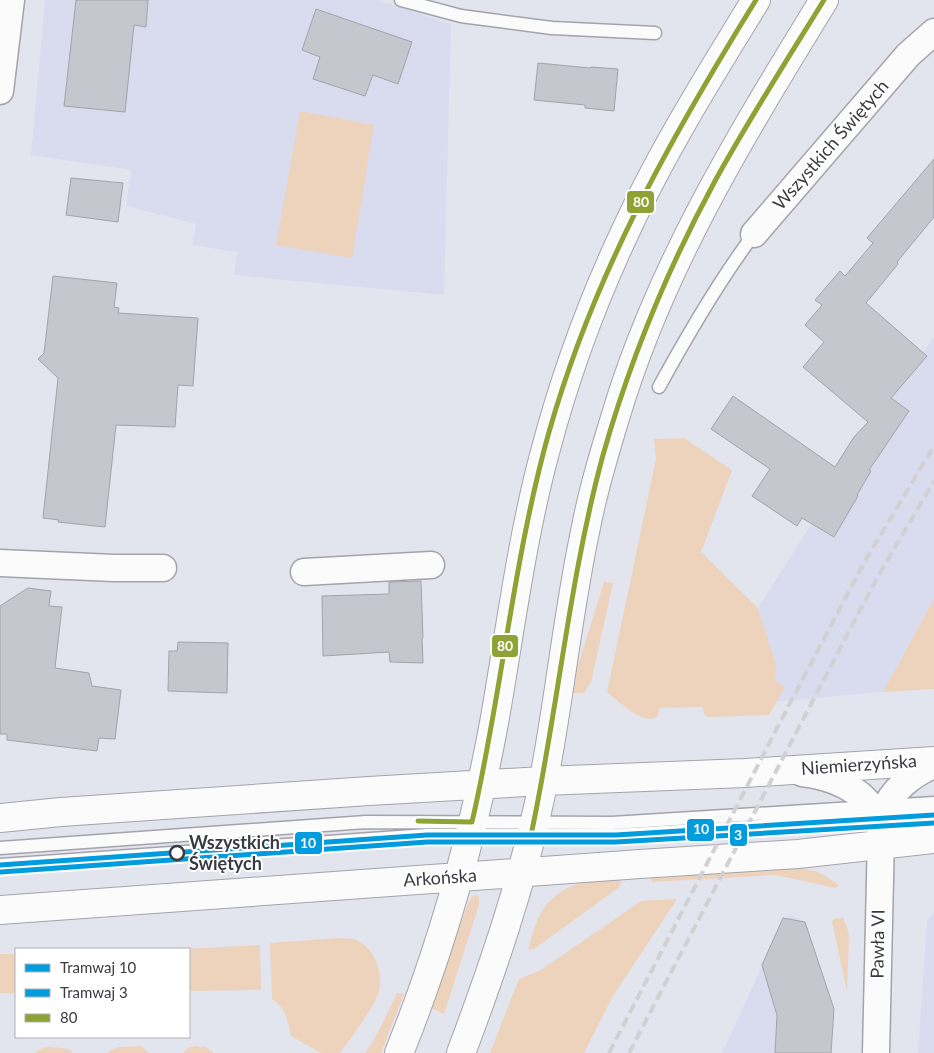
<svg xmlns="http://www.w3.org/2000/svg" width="934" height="1053" font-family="Lato,sans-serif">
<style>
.built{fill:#d9dcee}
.green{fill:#edd3bc}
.building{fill:#c5c7ce;stroke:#a2a3aa}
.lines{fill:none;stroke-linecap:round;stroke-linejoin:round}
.service-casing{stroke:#a3a4ab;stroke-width:15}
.minor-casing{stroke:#a3a4ab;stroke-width:29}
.tertiary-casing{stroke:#a3a4ab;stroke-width:30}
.service{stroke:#fbfbfc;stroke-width:12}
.minor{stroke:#fbfbfc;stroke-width:26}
.tertiary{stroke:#fbfbfc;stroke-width:28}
.rail{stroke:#d1d1d4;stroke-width:4;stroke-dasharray:10 5;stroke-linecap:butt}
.bus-1-casing{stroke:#fff;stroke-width:9}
.bus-1{stroke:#8da334;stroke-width:5}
.tram-1-casing{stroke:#fff;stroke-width:9}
.tram-2-casing{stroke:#fff;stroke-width:9}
.tram-1{stroke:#009cdd;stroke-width:5}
.tram-2{stroke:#009cdd;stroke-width:5}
.stop-dot{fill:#fff;stroke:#3a3b42;stroke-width:2.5}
.labels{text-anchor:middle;stroke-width:4;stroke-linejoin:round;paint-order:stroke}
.street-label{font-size:18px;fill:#3a3b42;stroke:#fff}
.stop-label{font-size:18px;font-weight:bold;fill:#3a3b42;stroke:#fff;text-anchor:start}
.line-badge{stroke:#fff;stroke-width:2}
.badge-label{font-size:14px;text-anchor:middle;font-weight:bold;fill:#fff}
</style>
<rect width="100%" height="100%" fill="#e3e5ee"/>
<!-- built -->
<path class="built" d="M 45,0 L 377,0 L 451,24 L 444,295 L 234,275 L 237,252 L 192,245 L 196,224 L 126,206 L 131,170 L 31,155 Z
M 934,337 L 934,599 L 883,692 L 714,707 L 758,608 L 891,398 Z
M 934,912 L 934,1053 L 918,1053 L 927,921 Z
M 791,916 L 798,918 L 802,923 L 833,1010 L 831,1053 L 722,1053 L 783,921 Z"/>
<!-- green -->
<path class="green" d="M 300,111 L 374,125 L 352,258 L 276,245 Z
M 684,438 L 732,470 L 701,552 L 758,608 L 776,665 L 775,681 L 785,687 L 769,715 L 708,717 L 704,714 L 703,707 L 659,708 L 658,716 C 644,727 618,701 607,692 L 656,459 L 654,439 Z
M 604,582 L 613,583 L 591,682 L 584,693 L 573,693 L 575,675 Z
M 934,599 L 934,689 L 883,692 Z
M 799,868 C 814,869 827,875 839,886 L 835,888 L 776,875 L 652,882 L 651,878 Z
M 620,880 L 621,884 L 618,888 L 534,949 L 528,950 C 531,938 535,924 541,913 C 549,898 568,885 585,882 C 596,880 609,881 620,880 Z
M 477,895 L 479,897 L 479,905 L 444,1014 L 431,1008 L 468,903 L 473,896 Z
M 677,899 L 613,996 L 584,1053 L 490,1053 L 519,979 L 541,970 L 641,901 Z
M 843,918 L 848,930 L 849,938 L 847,991 L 832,922 L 834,919 Z
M 340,938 C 346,939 353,938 358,941 C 376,950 383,973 379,991 C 376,1005 350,1039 340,1053 L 321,1053 L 291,1036 C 288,1021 286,1008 272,999 L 270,943 Z
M 260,945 L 261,990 L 189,991 L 189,949 L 185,949 Z
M 0,954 L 16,954 L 16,993 L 0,993 Z
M 397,993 L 404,994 L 381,1053 L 365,1053 L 376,1036 Z
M 141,1046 L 149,1053 L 108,1053 L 109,1051 L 119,1047 Z
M 195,1046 L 206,1047 L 214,1053 L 183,1053 L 188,1048 Z
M 47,1047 L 64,1048 L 71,1050 L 72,1053 L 35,1053 L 40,1049 Z"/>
<!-- building -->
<path class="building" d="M 76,0 L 148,0 L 146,27 L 134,25 L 125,112 L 64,106 Z
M 316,9 L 412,42 L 398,84 L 373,75 L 365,96 L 313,79 L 320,57 L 302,50 Z
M 538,63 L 590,68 L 591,67 L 618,69 L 614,111 L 585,108 L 585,105 L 534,100 Z
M 934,159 L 934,217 L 897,262 L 898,264 L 866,303 L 927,356 L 891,398 L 909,411 L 869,470 L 871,471 L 857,495 L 858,496 L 834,537 L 802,518 L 797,526 L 752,496 L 770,469 L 711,429 L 733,396 L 835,467 L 854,437 L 868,422 L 803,367 L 824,342 L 805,325 L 822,305 L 815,300 L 840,271 L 845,276 L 873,243 L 867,238 Z
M 71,178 L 123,183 L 118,222 L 66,215 Z
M 53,276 L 117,283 L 114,307 L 119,308 L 118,313 L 198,318 L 193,386 L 178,385 L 175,427 L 116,425 L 105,527 L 58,522 L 59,520 L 43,518 L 58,378 L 38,359 L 44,353 Z
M 421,581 L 423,638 L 422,639 L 423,663 L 390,662 L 389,652 L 323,656 L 322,596 L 389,594 L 389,582 Z
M 28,588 L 51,591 L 49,606 L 62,607 L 55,668 L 89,673 L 92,686 L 121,690 L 115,739 L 99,738 L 97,751 L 7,740 L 7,734 L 0,734 L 0,606 Z
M 178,642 L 228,643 L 227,693 L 168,691 L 169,651 L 177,651 Z
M 783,918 L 805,922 L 834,1009 L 831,1053 L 775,1053 L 777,1015 L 762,965 Z"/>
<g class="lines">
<defs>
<path id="service" d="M 401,0 L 461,16 L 552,28 L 655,33
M 659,387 C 688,334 718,282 754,234
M 0,848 L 366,822 L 612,823 L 934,803
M 0,865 L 427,835 L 616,835 L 934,815"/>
<path id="minor" d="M 0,91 L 11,0
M 754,234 L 908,55 L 934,32
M 0,563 L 114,568 L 163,568
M 304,572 L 431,565
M 802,773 C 829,776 863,788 876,815 C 879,821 880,828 881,834
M 876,1053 L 881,835 C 882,827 882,819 884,812 C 891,790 914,773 934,765"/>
<path id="tertiary" d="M 0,818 L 61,812 L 369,791 L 543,781 L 745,773 L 934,761
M 0,910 L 640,864 L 798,854 L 934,839
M 399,1053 C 442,947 473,836 494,723 C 510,633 521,541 545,452 C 565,376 592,302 626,230 C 663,150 710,75 756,0
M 461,1053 C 493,968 522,883 541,794 C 559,706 567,615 586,527 C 593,490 604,454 615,418 C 660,266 742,134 824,0"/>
</defs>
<!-- service casing -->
<use href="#service" class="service-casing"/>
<!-- minor casing -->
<use href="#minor" class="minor-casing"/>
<!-- tertiary casing -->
<use href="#tertiary" class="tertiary-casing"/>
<!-- service -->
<use href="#service" class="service"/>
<!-- minor -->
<use href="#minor" class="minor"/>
<!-- tertiary -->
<use href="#tertiary" class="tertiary"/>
<!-- rail -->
<path class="rail" d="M 609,1053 L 788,707 L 865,561 L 934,446
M 629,1053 L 858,614 L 881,571 L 934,481"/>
<defs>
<path id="bus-1" d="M 418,821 L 472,822 C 502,693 513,560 549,432 C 594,274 670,139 756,0
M 0,865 L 414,836 L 531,835 C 558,709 569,580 603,455 C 630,360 668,268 715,181 C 749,119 787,60 824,0"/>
</defs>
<!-- bus-1 casing -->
<use href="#bus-1" class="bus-1-casing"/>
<!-- bus-1 -->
<use href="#bus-1" class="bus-1"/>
<defs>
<path id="tram-1" d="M 0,865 L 427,835 L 616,835 L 934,815"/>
<path id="tram-2" d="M 1,872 L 427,842 L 616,842 L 934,823"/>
</defs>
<!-- tram-1 casing -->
<use href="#tram-1" class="tram-1-casing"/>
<!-- tram-2 casing -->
<use href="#tram-2" class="tram-2-casing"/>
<!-- tram-1 -->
<use href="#tram-1" class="tram-1"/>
<!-- tram-2 -->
<use href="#tram-2" class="tram-2"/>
</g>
<!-- markers -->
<circle class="stop-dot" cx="177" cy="853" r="7"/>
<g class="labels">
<!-- street labels -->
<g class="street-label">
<text transform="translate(831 145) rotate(-49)" y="6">Wszystkich Świętych</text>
<text transform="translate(859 765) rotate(-4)" y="6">Niemierzyńska</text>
<text transform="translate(440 878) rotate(-4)" y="6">Arkońska</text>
<text transform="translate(878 944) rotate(-89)" y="6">Pawła VI</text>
</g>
<!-- stop labels -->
<g class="stop-label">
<text x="189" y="849">Wszystkich<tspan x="189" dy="21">Świętych</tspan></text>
</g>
</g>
<g class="line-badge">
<rect x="626" y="190" width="29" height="24" rx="5" fill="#8da334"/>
<rect x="491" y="634" width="28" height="24" rx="5" fill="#8da334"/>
<rect x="686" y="818" width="29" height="24" rx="5" fill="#009cdd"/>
<rect x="729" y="823" width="19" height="24" rx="5" fill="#009cdd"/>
<rect x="294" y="831" width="29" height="24" rx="5" fill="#009cdd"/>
</g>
<g class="badge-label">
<text x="641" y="207">80</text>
<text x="505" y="651">80</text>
<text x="701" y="834">10</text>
<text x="738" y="840">3</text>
<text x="308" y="848">10</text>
</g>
<!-- legend -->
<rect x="15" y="948" width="175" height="90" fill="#ffffff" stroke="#b0b1b3"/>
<rect x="25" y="964" width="25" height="8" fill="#009cdd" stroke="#b0b1b3"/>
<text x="60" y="973" font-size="15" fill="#3a3b42">Tramwaj 10</text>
<rect x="25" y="989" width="25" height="8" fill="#009cdd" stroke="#b0b1b3"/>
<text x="60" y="998" font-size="15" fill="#3a3b42">Tramwaj 3</text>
<rect x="25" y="1014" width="25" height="8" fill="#8da334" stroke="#b0b1b3"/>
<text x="60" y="1023" font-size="15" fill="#3a3b42">80</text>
</svg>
